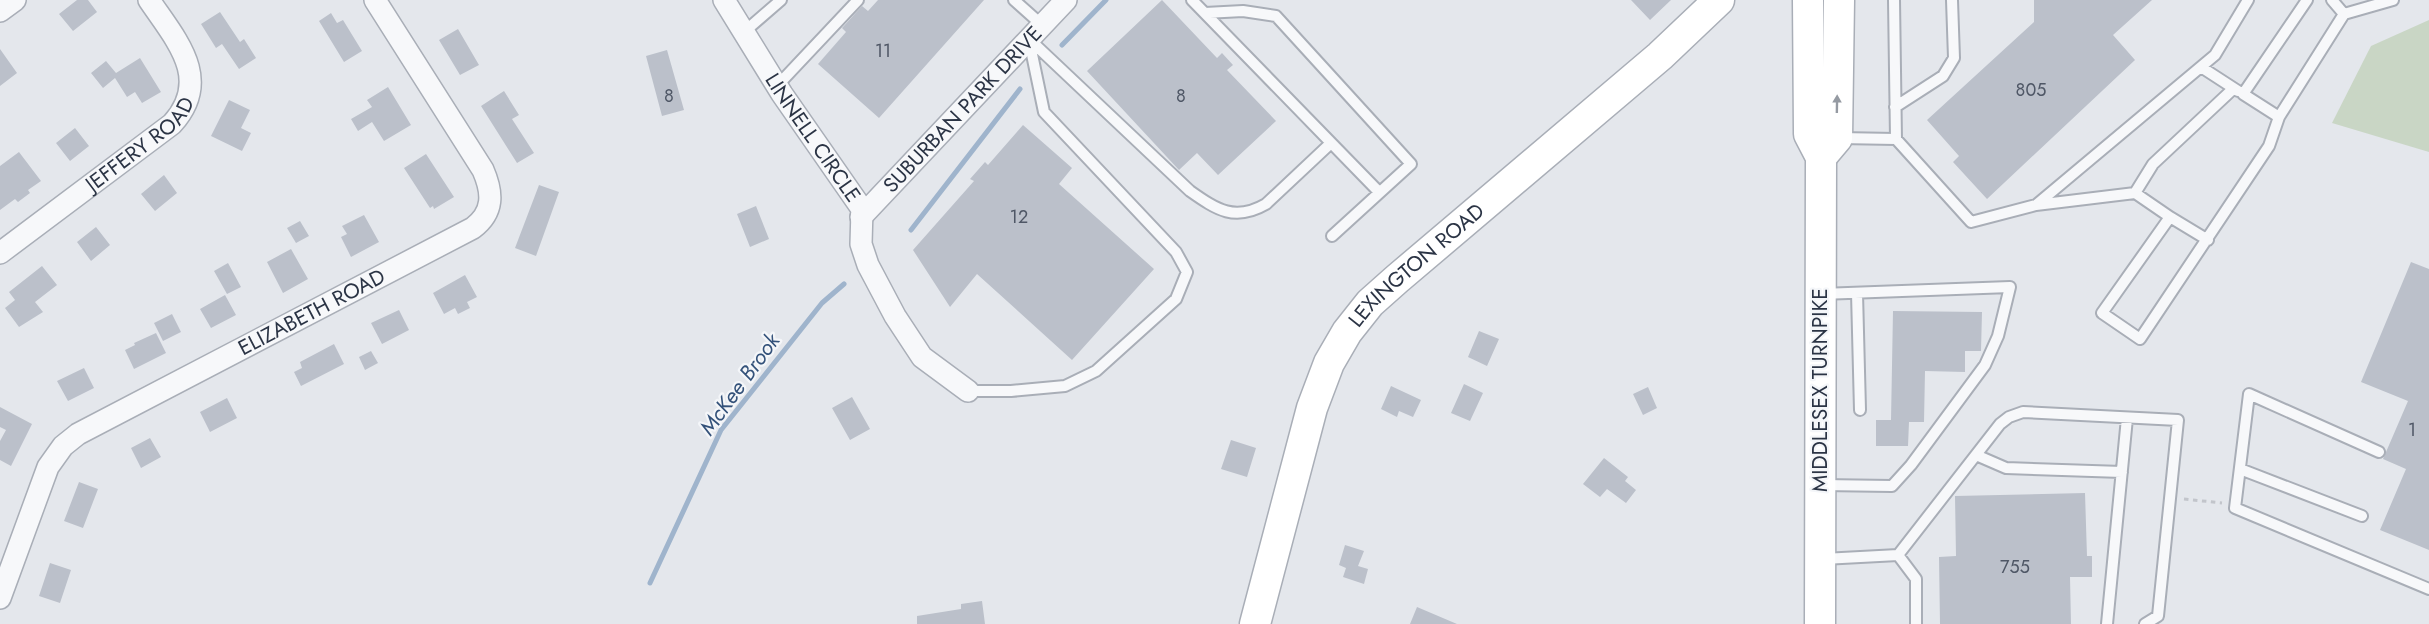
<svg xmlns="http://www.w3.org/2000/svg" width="2429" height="624" font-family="Jost,sans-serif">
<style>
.green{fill:#c9d6c5}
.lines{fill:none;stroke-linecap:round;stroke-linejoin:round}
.stream{stroke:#9fb4cc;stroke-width:5}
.building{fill:#bbc0ca}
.lane-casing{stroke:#a9aeb7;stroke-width:14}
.street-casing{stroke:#a9aeb7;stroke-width:24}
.secondary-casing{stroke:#a9aeb7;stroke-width:33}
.path{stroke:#c2c5cb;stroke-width:3;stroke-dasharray:4.5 4.5;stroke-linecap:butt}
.lane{stroke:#f7f8fa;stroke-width:10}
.street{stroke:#f7f8fa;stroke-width:21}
.secondary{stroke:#fff;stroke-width:30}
.oneway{fill:#959aa2}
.labels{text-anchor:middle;stroke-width:4.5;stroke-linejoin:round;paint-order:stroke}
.number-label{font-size:18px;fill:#4f5766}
.street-label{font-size:21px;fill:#2b3445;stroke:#f4f6f9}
.water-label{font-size:22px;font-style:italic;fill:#34527a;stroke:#f4f6f9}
</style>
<rect width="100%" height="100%" fill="#e4e7ec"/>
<!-- green -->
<path class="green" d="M 2429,20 L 2429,152 L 2332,123 L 2371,46 Z"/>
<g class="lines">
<!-- stream -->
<path class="stream" d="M 1062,45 L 1106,0
M 911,230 L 1020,89
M 650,583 L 721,430 L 822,303 L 844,284"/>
</g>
<!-- building -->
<path class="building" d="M 77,0 L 88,0 L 97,12 L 73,31 L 59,14 Z
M 878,0 L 984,0 L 879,118 L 818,64 L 846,32 L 842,28 L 862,6 L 868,11 Z
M 1162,0 L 1217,58 L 1222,53 L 1233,65 L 1227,70 L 1276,121 L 1218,175 L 1197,153 L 1179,170 L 1087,71 Z
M 1631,0 L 1671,0 L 1650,20 Z
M 2034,0 L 2152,0 L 2113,35 L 2135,60 L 1987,199 L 1953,162 L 1959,156 L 1927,120 L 2034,22 Z
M 220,12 L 240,42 L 244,39 L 256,58 L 239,69 L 222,44 L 216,48 L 201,24 Z
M 331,13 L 337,23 L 343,20 L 362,51 L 344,62 L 319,21 Z
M 458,29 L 479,65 L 460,75 L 439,40 Z
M 0,49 L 17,73 L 0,86 Z
M 667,50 L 684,110 L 662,116 L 646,56 Z
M 140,58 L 161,92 L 142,103 L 135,92 L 127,97 L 115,78 L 103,88 L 91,73 L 106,61 L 116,73 Z
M 388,87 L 411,125 L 384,141 L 372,122 L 358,131 L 351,119 L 372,107 L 367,100 Z
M 504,91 L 519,115 L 512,119 L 534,153 L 517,163 L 481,106 Z
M 229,100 L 250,110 L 241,128 L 251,133 L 242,151 L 211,136 Z
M 1023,125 L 1072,168 L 1059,184 L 1154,269 L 1072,360 L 977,274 L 950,307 L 913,250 L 974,181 L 970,179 L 985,162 L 988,165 Z
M 75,128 L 89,146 L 70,161 L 56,143 Z
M 19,152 L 41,181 L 28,190 L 30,193 L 18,202 L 15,199 L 0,210 L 0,166 Z
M 426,154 L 454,197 L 434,209 L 433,206 L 430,208 L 404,168 Z
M 164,175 L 177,193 L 155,211 L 141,194 Z
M 539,185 L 559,192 L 536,256 L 515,248 Z
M 756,206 L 769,239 L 750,247 L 737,214 Z
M 364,215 L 379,242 L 351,257 L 341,237 L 347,234 L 342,226 Z
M 300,221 L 309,236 L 296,243 L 287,228 Z
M 96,227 L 110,245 L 91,261 L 77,242 Z
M 291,249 L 308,279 L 283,293 L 267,262 Z
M 2411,262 L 2429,269 L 2429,550 L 2380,530 L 2406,469 L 2383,459 L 2408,401 L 2361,382 Z
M 228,263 L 241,287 L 227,294 L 214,271 Z
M 42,266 L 57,285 L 35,302 L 43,312 L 19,327 L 5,308 L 15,300 L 9,292 Z
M 465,275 L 477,297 L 467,302 L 470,308 L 458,314 L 455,308 L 444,314 L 433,293 Z
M 225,295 L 236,315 L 211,328 L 200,309 Z
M 399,310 L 409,330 L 382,344 L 371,323 Z
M 1893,311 L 1982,312 L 1981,351 L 1965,351 L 1965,372 L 1925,371 L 1924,422 L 1909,422 L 1908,446 L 1876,446 L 1876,420 L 1891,420 Z
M 172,314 L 181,332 L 163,341 L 154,323 Z
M 1479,331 L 1499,339 L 1487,366 L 1468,357 Z
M 156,333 L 166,353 L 134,369 L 125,350 L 135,345 L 134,343 Z
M 334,344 L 344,364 L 301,386 L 294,372 L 302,368 L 300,362 Z
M 371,351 L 378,363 L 365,370 L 359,357 Z
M 84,368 L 94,388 L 68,401 L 57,381 Z
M 1464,384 L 1483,393 L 1470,421 L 1451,413 Z
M 1391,386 L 1421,400 L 1413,417 L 1399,411 L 1397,417 L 1381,409 Z
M 1648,387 L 1657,408 L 1643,415 L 1633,394 Z
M 852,397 L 870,429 L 850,440 L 832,408 Z
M 227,398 L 237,418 L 210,432 L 200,412 Z
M 0,407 L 32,424 L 11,466 L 0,460 L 0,441 L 6,430 L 0,427 Z
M 150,438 L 161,457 L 141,468 L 131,448 Z
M 1231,440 L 1256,448 L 1247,477 L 1221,469 Z
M 1604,458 L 1628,477 L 1625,481 L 1636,490 L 1626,503 L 1607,489 L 1600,497 L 1583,484 Z
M 79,482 L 98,489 L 83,528 L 64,521 Z
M 2085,493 L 2087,556 L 2092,556 L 2092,577 L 2070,577 L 2071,624 L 1940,624 L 1939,557 L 1956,556 L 1955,496 Z
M 1345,545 L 1364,551 L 1358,566 L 1368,569 L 1364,584 L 1343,577 L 1346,568 L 1339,565 Z
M 50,563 L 71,570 L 60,603 L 39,596 Z
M 982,601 L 985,624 L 917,624 L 917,616 L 961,609 L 961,604 Z
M 1417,607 L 1457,624 L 1410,624 Z"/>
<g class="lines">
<defs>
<path id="lane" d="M 1014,0 L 1042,25
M 1192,0 L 1379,192
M 1894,0 L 1896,139 L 1971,222 L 2036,205
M 2248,0 L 2215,55 L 2036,205 L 2135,193 L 2170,217 L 2102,313 L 2140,339 L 2269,146 L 2279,117 L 2344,14 L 2332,0
M 1205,13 L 1243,11 L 1276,16 L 1411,164 L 1332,236
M 2344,14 L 2393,0
M 744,32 L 781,0
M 1029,39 L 1190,191 C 1217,210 1235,222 1266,204 L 1331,143
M 2201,67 L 2238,91
M 777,86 L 858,0
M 1895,107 L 1943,76 L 1954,58 L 1952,0
M 2279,117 L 2243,94 L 2307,0
M 1839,138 L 1896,139
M 2135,193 L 2153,164 L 2233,89
M 2170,217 L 2208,240
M 1857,293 L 1860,410
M 1821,294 L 2010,287 L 1998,336 L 1985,365 L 1911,465 L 1892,486 L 1822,485
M 968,391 L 1011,391 L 1065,386 L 1096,371 L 1176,299 L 1187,272 L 1176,252 L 1044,112 L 1029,40
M 2379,452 L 2249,394 L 2235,508 L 2429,589
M 1976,455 L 2006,468 L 2122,472
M 2240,469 L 2362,516
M 1898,555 L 1916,579 L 1916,624
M 1823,559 L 1898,555 L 2000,424 L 2009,417 L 2023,412 L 2178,420 L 2158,616 L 2145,624
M 2107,624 L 2127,418"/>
<g id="street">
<path id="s1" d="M 724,0 L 782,94 L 862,209 L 861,244 L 868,265 L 895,316 L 922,357 L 968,391"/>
<path d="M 0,11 L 15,0"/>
<path id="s2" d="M 861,217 L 1066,0"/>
<path id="s3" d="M 0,253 L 172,124 C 213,79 176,40 149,0"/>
<path id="s4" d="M 0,598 L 48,467 L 63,446 L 78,434 L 473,228 C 494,212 493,193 483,170 L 375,0"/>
</g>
<g id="secondary">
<path d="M 1808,0 L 1809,134 L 1821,157 L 1820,624"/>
<path d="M 1821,157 L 1837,138 L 1839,0"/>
<path id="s5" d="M 1255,624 L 1312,408 L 1329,363 L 1347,332 L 1370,303 L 1397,279 L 1660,56 L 1719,0"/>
</g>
</defs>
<!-- lane casing -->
<use href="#lane" class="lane-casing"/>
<!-- street casing -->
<use href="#street" class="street-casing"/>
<!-- secondary casing -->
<use href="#secondary" class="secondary-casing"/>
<!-- path -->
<path class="path" d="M 2184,499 L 2222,503"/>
<!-- lane -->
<use href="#lane" class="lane"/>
<!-- street -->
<use href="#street" class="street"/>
<!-- secondary -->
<use href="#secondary" class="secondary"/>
</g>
<!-- one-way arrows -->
<defs><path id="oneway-solid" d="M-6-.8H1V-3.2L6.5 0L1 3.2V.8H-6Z" transform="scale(1.5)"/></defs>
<use class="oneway" href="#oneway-solid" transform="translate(1837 104) rotate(-89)"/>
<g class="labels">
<!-- number labels -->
<g class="number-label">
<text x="883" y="57">11</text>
<text x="2031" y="96">805</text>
<text x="669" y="102">8</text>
<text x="1181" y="102">8</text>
<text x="1019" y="223">12</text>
<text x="2412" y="436">1</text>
<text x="2015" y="573">755</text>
</g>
<!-- street labels -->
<g class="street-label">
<text dy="7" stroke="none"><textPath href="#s2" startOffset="148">SUBURBAN PARK DRIVE</textPath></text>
<text dy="7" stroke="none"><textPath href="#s1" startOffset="164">LINNELL CIRCLE</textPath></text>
<text dy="7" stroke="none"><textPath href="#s3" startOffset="178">JEFFERY ROAD</textPath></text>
<text dy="7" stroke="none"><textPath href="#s5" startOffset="404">LEXINGTON ROAD</textPath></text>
<text dy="7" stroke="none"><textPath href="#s4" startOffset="448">ELIZABETH ROAD</textPath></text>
<text transform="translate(1820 390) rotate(-90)" y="7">MIDDLESEX TURNPIKE</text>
</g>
<!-- water labels -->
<g class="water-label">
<text transform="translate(739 384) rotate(-54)" y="8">McKee Brook</text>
</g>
</g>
</svg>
